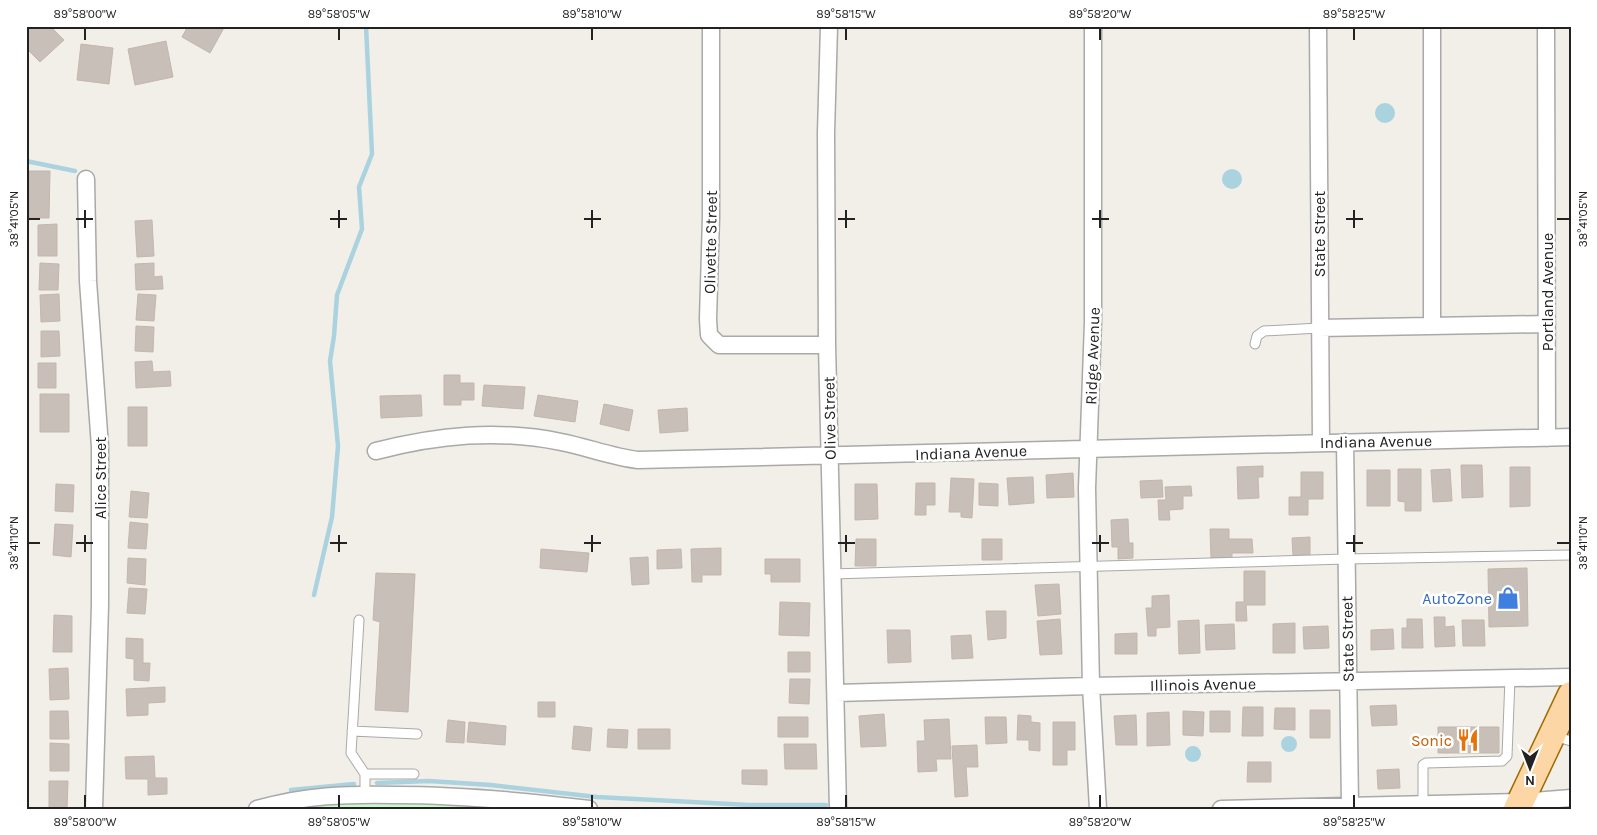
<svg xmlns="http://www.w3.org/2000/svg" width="1597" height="835" font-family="Karla,sans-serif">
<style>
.park{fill:#c8facc}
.water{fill:#aad3df}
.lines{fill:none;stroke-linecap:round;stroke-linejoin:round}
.stream{stroke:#aad3df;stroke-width:4.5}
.building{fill:#c7bfb8;stroke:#c4b6ab}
.lane-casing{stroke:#a9a9a9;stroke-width:11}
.street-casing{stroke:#a9a9a9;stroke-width:19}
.primary-casing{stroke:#a06b00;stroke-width:29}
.lane{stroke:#fff;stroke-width:9}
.street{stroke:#fff;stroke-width:16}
.primary{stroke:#fcd6a4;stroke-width:26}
.ticks{fill:none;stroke:#222;stroke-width:2}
.labels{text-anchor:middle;stroke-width:5;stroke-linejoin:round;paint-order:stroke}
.street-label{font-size:16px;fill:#222;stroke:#fff}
.shop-label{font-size:16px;fill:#366cbe;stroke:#fff;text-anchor:end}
.food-label{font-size:16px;fill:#c56008;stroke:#fff;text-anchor:end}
.neatline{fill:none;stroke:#222;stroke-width:2}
.ticks-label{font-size:12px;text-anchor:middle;fill:#222}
</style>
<rect width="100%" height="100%" fill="#f2efe9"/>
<!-- park -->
<path class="park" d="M 300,799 L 595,809 L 261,809 Z"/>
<!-- water -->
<path class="water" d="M1375 113a10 10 0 1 1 20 0a10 10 0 1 1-20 0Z
M1222 179a10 10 0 1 1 20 0a10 10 0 1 1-20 0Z
M1281 744a8 8 0 1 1 16 0a8 8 0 1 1-16 0Z
M1185 754a8 8 0 1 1 16 0a8 8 0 1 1-16 0Z"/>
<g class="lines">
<!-- stream -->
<path class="stream" d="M 26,161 L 75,171
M 314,595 L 332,517 L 338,446 L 330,361 L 334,336 L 337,295 L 362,229 L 359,187 L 372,154 L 366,26
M 377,783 L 429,781 L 491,785 L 597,797 L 749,805 L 826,805
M 291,790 L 354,784"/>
</g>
<!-- building -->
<path class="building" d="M 26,26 L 50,26 L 64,40 L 40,62 L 26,48 Z
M 188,26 L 225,26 L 210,53 L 182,37 Z
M 166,41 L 173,77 L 135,85 L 128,49 Z
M 81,44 L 113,48 L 109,84 L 77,80 Z
M 29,171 L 50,171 L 49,218 L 29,218 Z
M 152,220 L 154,256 L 137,257 L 135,221 Z
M 57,224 L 57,256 L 38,256 L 38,225 Z
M 40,263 L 59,264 L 58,290 L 39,290 Z
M 154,263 L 154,277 L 162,276 L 163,289 L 136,290 L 135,264 Z
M 59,294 L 60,321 L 41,322 L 40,295 Z
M 138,294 L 156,295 L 154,321 L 136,320 Z
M 136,326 L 154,327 L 153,352 L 135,351 Z
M 41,331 L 59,331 L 60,356 L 41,357 Z
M 152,361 L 153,372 L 170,371 L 171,386 L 136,388 L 135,362 Z
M 38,363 L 56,363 L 56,388 L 38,388 Z
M 444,375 L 460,375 L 460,383 L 474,383 L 474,400 L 461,400 L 461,405 L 444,405 Z
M 484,385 L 525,387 L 523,409 L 482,406 Z
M 40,394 L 69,394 L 69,432 L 40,432 Z
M 421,395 L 422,416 L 381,418 L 380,396 Z
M 538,395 L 578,401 L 575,422 L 534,416 Z
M 604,404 L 633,410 L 629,431 L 600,424 Z
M 128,407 L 147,407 L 147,446 L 128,446 Z
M 687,408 L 688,431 L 660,433 L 658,410 Z
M 1461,465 L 1482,465 L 1483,497 L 1462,498 Z
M 1263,466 L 1263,477 L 1258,477 L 1259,498 L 1238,499 L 1237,467 Z
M 1510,467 L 1530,467 L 1530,506 L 1510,507 Z
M 1398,469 L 1421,469 L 1421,511 L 1405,511 L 1405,502 L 1398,501 Z
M 1450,469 L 1452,501 L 1433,502 L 1431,470 Z
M 1367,470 L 1390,470 L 1390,506 L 1367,506 Z
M 1301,472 L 1323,472 L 1323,499 L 1308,499 L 1308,515 L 1289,515 L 1289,497 L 1301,497 Z
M 1073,473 L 1074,497 L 1047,498 L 1046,475 Z
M 1033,477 L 1034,503 L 1009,505 L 1007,478 Z
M 951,478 L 974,479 L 972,518 L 961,517 L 961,512 L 949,512 Z
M 1162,480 L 1163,497 L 1141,498 L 1140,481 Z
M 916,483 L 935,483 L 935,505 L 926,505 L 926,515 L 915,515 Z
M 979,483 L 998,484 L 998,506 L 979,505 Z
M 56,484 L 74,485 L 73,512 L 55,511 Z
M 855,484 L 877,484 L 878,519 L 855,520 Z
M 1191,486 L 1192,496 L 1183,496 L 1183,509 L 1169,510 L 1170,520 L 1159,520 L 1158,500 L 1166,500 L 1165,487 Z
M 131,491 L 149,493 L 147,518 L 129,517 Z
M 1128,519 L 1129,543 L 1133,543 L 1133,558 L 1118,559 L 1118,547 L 1112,547 L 1111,520 Z
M 130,522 L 148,524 L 146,549 L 128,548 Z
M 55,524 L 73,525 L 71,557 L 53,555 Z
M 1210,529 L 1229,529 L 1229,539 L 1252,539 L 1253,553 L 1232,553 L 1232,558 L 1211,558 Z
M 1310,537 L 1310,556 L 1293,556 L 1292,538 Z
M 856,539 L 876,539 L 876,566 L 855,566 Z
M 982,539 L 1002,539 L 1002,560 L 982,560 Z
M 721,548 L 721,575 L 702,575 L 702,582 L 692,582 L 691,549 Z
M 541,549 L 589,553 L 587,572 L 540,568 Z
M 681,549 L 682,568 L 657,569 L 657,550 Z
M 648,557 L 649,584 L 632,585 L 630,558 Z
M 128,558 L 146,559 L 145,585 L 127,583 Z
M 765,559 L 800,559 L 800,582 L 771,582 L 771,574 L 765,574 Z
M 1527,568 L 1528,626 L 1489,627 L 1488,569 Z
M 1244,571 L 1265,571 L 1265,605 L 1246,605 L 1247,621 L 1236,621 L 1236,602 L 1244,602 Z
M 376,573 L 415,574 L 408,712 L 375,710 L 380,622 L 373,620 Z
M 1059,584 L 1061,614 L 1038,616 L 1035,585 Z
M 129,588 L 147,589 L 145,614 L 127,613 Z
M 1169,595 L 1170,627 L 1156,628 L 1156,636 L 1148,636 L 1146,608 L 1152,608 L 1152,596 Z
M 780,602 L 810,603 L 809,636 L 779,635 Z
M 986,611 L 1006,611 L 1006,638 L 988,640 Z
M 54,615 L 72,616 L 72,652 L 53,652 Z
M 1434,617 L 1445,617 L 1445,627 L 1454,626 L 1455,646 L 1435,647 Z
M 1060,619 L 1062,654 L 1040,655 L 1037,621 Z
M 1407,619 L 1422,619 L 1423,648 L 1402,648 L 1402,628 L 1407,628 Z
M 1199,620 L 1200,653 L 1179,654 L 1178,621 Z
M 1462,620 L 1484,620 L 1485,646 L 1463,646 Z
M 1295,623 L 1295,653 L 1273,653 L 1273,624 Z
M 1234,624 L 1235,649 L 1206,650 L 1205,625 Z
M 1328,626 L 1329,648 L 1304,649 L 1303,627 Z
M 1393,629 L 1394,649 L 1371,650 L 1371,630 Z
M 887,630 L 910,630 L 911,662 L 888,663 Z
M 1137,633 L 1137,654 L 1115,654 L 1115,634 Z
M 971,635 L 973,658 L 952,659 L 951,636 Z
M 126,638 L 143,639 L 143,663 L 150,663 L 149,681 L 134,680 L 134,659 L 126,658 Z
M 788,652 L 810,652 L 810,672 L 788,672 Z
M 68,668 L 69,699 L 50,700 L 49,669 Z
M 790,679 L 810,679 L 809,704 L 789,703 Z
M 165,687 L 165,702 L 148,703 L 148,715 L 127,716 L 126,689 Z
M 538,702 L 555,702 L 555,717 L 538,717 Z
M 1396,705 L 1397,725 L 1372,726 L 1370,706 Z
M 1243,707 L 1263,707 L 1263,736 L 1242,736 Z
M 1275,708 L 1295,708 L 1295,730 L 1274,729 Z
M 1310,710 L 1330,710 L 1330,738 L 1310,738 Z
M 50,711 L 68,711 L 69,739 L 50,739 Z
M 1183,711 L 1204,712 L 1203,736 L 1183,735 Z
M 1210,711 L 1230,711 L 1230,732 L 1210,732 Z
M 1169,712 L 1170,745 L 1147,746 L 1147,713 Z
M 884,714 L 886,746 L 861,747 L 859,716 Z
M 1018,715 L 1031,716 L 1031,722 L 1040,723 L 1040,751 L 1029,750 L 1029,740 L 1017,740 Z
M 1136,715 L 1137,745 L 1116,745 L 1114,716 Z
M 778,717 L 808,717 L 808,737 L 778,737 Z
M 985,717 L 1006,717 L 1007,743 L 986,744 Z
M 949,719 L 951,759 L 936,759 L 937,771 L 918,772 L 917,741 L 925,741 L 924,720 Z
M 448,720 L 465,722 L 464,743 L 446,742 Z
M 469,722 L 506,726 L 505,745 L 467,742 Z
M 1053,722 L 1075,722 L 1075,750 L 1067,750 L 1067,765 L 1053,765 Z
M 574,726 L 592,728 L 590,751 L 572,749 Z
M 1438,727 L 1499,727 L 1499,753 L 1438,753 Z
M 608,729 L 628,730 L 627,748 L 607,747 Z
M 638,729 L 670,729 L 670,749 L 638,749 Z
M 50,743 L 69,744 L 69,771 L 50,771 Z
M 784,744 L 816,744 L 817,769 L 785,769 Z
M 977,745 L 978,767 L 966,767 L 968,796 L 955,797 L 952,746 Z
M 154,756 L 155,778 L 167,778 L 167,794 L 148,795 L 148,779 L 126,779 L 125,757 Z
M 1248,762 L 1271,762 L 1271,782 L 1247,782 Z
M 1399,769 L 1400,788 L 1378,789 L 1377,770 Z
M 742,770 L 767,770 L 767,785 L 742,784 Z
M 49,781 L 68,781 L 67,809 L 49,808 Z"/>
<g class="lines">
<defs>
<path id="lane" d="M 1255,344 L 1257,336 L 1264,331 L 1319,328
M 832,574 L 1345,559 L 1571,555
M 359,620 L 351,753 L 365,774 L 365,794
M 352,731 L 417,734
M 1554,736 L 1571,741
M 365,774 L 414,774
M 1423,804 L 1423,765 L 1426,763 L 1502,761 L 1507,756 L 1510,678"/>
<path id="street" d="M 711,26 L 711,217 L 708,319 L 709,335 L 719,345 L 827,345
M 829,26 L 826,133 L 827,345 L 838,809
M 1093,26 L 1093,322 L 1087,488 L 1091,686 L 1098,809
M 1318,26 L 1321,442
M 1432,26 L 1432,326
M 1546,26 L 1547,438
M 86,179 L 88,281 L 100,447 L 100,605 L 94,809
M 1319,328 L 1547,324
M 1345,442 L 1350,806
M 376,451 C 438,435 498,429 561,442 C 587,447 612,457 638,460 L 1571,437
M 836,693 L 1091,686 L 1571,677
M 257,809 C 306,795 346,794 396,795 C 461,795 524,801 589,809
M 1221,809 L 1520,802 L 1571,798"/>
<path id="primary" d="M 1517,809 L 1571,695"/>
</defs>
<!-- lane casing -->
<use href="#lane" class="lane-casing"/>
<!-- street casing -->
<use href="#street" class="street-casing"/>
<!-- primary casing -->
<use href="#primary" class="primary-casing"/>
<!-- lane -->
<use href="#lane" class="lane"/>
<!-- street -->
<use href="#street" class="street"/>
<!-- primary -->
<use href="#primary" class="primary"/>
</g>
<!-- ticks -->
<path class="ticks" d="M 85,28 L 85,40M 339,28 L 339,40M 592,28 L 592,40M 846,28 L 846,40M 1100,28 L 1100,40M 1354,28 L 1354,40M 85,210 L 85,228M 339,210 L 339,228M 592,210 L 592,228M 846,210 L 846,228M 1100,210 L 1100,228M 1354,210 L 1354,228M 28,219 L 40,219M 76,219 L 93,219M 330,219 L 347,219M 584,219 L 601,219M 838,219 L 855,219M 1092,219 L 1109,219M 1346,219 L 1363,219M 1557,219 L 1570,219M 85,535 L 85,552M 339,535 L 339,552M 592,535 L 592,552M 846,535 L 846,552M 1100,535 L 1100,552M 1354,535 L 1354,552M 28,543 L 40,543M 76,543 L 93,543M 330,543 L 347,543M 584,543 L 601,543M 838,543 L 855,543M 1092,543 L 1109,543M 1346,543 L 1363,543M 1557,543 L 1570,543M 85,795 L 85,808M 339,795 L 339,808M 592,795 L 592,808M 846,795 L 846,808M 1100,795 L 1100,808M 1354,795 L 1354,808"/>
<!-- icons -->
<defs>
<symbol id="shop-bare" viewBox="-9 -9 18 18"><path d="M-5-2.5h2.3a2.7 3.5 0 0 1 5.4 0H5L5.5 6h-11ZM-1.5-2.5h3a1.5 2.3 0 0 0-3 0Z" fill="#3f7fe0" stroke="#fff" stroke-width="2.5" paint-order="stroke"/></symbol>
<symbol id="restaurant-bare" viewBox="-9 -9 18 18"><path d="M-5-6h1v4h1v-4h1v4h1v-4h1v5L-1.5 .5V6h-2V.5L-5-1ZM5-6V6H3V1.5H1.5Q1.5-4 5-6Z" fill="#e8710a" stroke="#fff" stroke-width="2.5" paint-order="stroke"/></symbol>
</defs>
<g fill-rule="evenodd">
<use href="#shop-bare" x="1492" y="582" width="32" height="32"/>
<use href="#restaurant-bare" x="1452" y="724" width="32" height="32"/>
</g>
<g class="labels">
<!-- street labels -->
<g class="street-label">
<text transform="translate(1319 234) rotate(-90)" y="6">State Street</text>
<text transform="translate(710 242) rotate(-89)" y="6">Olivette Street</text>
<text transform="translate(1547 292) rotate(-90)" y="6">Portland Avenue</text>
<text transform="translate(1092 356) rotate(-88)" y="6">Ridge Avenue</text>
<text transform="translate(829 418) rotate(-91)" y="6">Olive Street</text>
<text transform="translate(1376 441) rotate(-1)" y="6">Indiana Avenue</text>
<text transform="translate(971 452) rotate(-2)" y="6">Indiana Avenue</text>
<text transform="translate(100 478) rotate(-90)" y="6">Alice Street</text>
<text transform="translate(1347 639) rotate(-91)" y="6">State Street</text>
<text transform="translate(1203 684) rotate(-1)" y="6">Illinois Avenue</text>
</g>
<!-- shop labels -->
<g class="shop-label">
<text x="1492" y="604">AutoZone</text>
</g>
<!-- food labels -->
<g class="food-label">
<text x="1452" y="746">Sonic</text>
</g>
</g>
<!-- border -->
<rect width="1597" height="835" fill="none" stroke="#ffffff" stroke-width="55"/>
<!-- north arrow -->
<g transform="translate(1530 768) rotate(180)" stroke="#ffffff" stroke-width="4" paint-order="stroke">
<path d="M0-4L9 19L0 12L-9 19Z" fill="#222222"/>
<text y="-8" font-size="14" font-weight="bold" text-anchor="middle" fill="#222222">N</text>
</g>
<rect x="28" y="28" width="1542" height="780" class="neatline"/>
<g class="ticks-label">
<text x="85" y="18">89°58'00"W</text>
<text x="339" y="18">89°58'05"W</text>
<text x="592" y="18">89°58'10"W</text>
<text x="846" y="18">89°58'15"W</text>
<text x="1100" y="18">89°58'20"W</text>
<text x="1354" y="18">89°58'25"W</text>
<text transform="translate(1583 219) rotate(-90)" y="4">38°41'05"N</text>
<text transform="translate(14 219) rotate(-90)" y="4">38°41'05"N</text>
<text transform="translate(1583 543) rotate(-90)" y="4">38°41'10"N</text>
<text transform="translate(14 543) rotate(-90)" y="4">38°41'10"N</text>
<text x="85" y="826">89°58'00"W</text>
<text x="339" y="826">89°58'05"W</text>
<text x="592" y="826">89°58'10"W</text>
<text x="846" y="826">89°58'15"W</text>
<text x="1100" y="826">89°58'20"W</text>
<text x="1354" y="826">89°58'25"W</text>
</g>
</svg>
